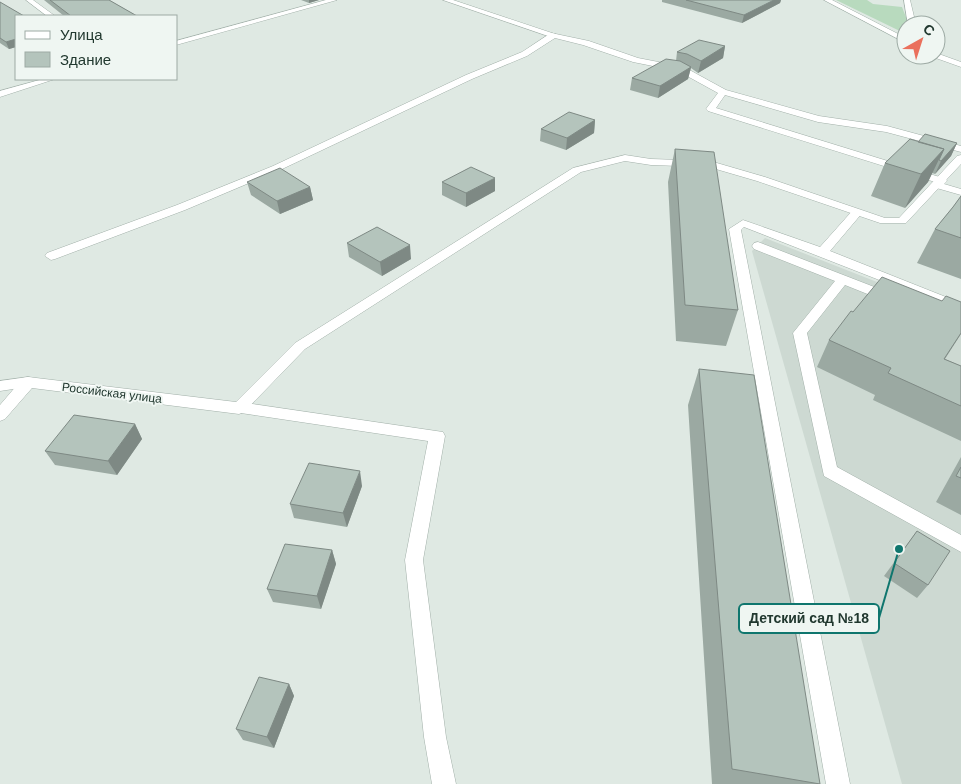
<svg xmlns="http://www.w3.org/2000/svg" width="961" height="784" font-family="Helvetica,sans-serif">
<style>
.built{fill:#cdd9d2}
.green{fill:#b8dabe}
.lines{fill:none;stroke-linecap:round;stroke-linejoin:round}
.service-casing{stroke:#a2b0a9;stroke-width:1}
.minor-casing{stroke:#a2b0a9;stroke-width:1}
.tertiary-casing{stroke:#a2b0a9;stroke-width:1}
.service{fill:#fff;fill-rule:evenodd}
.minor{fill:#fff;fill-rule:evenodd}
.tertiary{fill:#fff;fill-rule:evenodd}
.wall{fill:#9ba9a2}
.shaded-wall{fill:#7e8984}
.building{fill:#b4c4bc;stroke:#7e8984}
.labels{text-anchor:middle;stroke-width:4;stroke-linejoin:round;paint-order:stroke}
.street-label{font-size:12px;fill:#21382f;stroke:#eff6f2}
.leader{fill:none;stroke:#0f766e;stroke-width:2}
.callout-dot{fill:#0f766e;stroke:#eff6f2;stroke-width:2}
.callout{fill:#eff6f2;stroke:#0f766e;stroke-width:2}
.callout-label{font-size:14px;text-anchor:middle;font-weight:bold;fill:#21382f}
</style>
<rect width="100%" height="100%" fill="#dfe9e3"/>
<!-- built -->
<path class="built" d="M 765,238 L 961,315 L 961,784 L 902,784 L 752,251 Z"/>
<!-- green -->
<path class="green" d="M 836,0 L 867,0 L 873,4 L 902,7 L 909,25 L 906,25 L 906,34 Z"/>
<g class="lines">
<defs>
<path id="service" d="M 904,0 L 910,0 L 916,25 L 908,25 Z
M 551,33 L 589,41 L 638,58 L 684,67 L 726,90 L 819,116 L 887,126 L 961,146 L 961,152 L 886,132 L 818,122 L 725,95 L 716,108 L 946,179 L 947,181 L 944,184 L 961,189 L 961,195 L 933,187 L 932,185 L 935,182 L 708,111 L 706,109 L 718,93 L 678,71 L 633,62 L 583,45 L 555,38 L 527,56 L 472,79 L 280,170 L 185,210 L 55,259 L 51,260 L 45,256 L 47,253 L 177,205 L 273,166 L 466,75 L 522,52 Z
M 857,209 L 863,212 L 830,251 L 961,303 L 961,312 L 744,227 L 741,230 L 850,784 L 826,784 L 729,229 L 743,220 L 820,247 L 853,210 Z
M 758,242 L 895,295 L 897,298 L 890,302 L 885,301 L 845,285 L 807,333 L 837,467 L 961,535 L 961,552 L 824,476 L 793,333 L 835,281 L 754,249 L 752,246 L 754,243 Z
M 28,377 L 33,378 L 35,382 L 33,386 L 0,391 L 0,381 Z
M 239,402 L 443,432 L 445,436 L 423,560 L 446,737 L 456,784 L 432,784 L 424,737 L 405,560 L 428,441 L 234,412 L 231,408 L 234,404 Z"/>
<path id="minor" d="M 26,0 L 33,0 L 55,16 L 47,16 Z
M 326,0 L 337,0 L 176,45 L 176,41 Z
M 443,0 L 453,0 L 558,35 L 551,37 Z
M 43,79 L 55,79 L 0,97 L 0,91 Z
M 625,155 L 651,159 L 710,161 L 765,177 L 885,218 L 899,218 L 957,156 L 961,155 L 961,164 L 906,223 L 880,223 L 757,181 L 709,167 L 651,165 L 625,161 L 581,172 L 305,349 L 244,412 L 239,414 L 32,388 L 5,419 L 0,421 L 0,405 L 23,378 L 28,377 L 236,402 L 295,343 L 573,168 Z"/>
<path id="tertiary" d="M 824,0 L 832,0 L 906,38 L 906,43 Z
M 936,53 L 961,62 L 961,67 L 933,57 L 932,55 L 936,55 Z"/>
</defs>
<!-- service casing -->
<use href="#service" class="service-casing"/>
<!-- minor casing -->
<use href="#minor" class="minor-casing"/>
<!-- tertiary casing -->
<use href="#tertiary" class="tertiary-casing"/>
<!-- service -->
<use href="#service" class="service"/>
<!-- minor -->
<use href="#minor" class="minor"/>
<!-- tertiary -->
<use href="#tertiary" class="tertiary"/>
</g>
<!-- wall -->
<path class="wall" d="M 44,0 L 109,0 L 137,16 L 64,16 Z
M 301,0 L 319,0 L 309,3 Z
M 662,0 L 781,0 L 780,3 L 742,23 L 662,2 Z
M 0,2 L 16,16 L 16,47 L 9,49 L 0,43 Z
M 725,46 L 723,58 L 698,73 L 691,68 L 688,79 L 658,98 L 630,90 L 632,78 L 676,61 L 677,52 Z
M 595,120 L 594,133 L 566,150 L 540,141 L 541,129 Z
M 918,142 L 957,143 L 951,156 L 935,174 L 932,173 L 928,182 L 905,208 L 871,196 L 885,163 Z
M 675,149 L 738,310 L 726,346 L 676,341 L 668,182 Z
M 247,182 L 310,187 L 313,200 L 280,214 L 251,195 Z
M 442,182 L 495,191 L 466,207 L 442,195 Z
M 961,196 L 961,279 L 917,263 L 935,229 L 953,207 Z
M 347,243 L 411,259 L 382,276 L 349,257 Z
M 961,334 L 945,359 L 961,366 L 961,441 L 873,400 L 875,395 L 817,367 L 829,340 Z
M 699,369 L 820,784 L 712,784 L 688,405 Z
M 135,424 L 142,439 L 117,475 L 55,465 L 45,451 Z
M 961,457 L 961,515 L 936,502 Z
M 362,486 L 347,527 L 294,518 L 290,504 Z
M 917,531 L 928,585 L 917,598 L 884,576 Z
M 332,550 L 336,564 L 321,609 L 273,602 L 267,589 Z
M 289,684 L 294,696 L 274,748 L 243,740 L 236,729 Z"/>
<!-- shaded-wall -->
<path class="shaded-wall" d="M 309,0 L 319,0 L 309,3 Z
M 774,0 L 781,0 L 780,3 L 742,23 L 744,15 Z
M 16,39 L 16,47 L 9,49 L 6,42 Z
M 725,46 L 723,58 L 698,73 L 701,61 Z
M 691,67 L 688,79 L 658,98 L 660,86 Z
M 595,120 L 594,133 L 566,150 L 567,138 Z
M 957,143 L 951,156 L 935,174 L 941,161 Z
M 944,149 L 928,182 L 905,208 L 921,174 Z
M 495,178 L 495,191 L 466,207 L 466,193 Z
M 310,187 L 313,200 L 280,214 L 277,201 Z
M 410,245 L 411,259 L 382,276 L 380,262 Z
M 135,424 L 142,439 L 117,475 L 108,461 Z
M 360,471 L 362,486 L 347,527 L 343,513 Z
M 332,550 L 336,564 L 321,609 L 317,596 Z
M 289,684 L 294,696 L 274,748 L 267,737 Z"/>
<!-- building -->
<path class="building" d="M 50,0 L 109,0 L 137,16 L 71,16 Z
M 686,0 L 774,0 L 744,15 Z
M 0,2 L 24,16 L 16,16 L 16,39 L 6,42 L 0,38 Z
M 699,40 L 725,46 L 701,61 L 687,54 L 677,52 Z
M 666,59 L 680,61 L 691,67 L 660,86 L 632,78 Z
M 569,112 L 595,120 L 567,138 L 541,129 Z
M 925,134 L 957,143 L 941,161 L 939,160 L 944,149 L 918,142 Z
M 910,139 L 944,149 L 921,174 L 885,163 Z
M 675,149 L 714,152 L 738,310 L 685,305 Z
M 471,167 L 495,178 L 466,193 L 442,182 Z
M 280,168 L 310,187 L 277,201 L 247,182 Z
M 961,196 L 961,238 L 935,229 L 953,207 Z
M 377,227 L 410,245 L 380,262 L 347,243 Z
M 882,277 L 942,301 L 946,296 L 961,302 L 961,333 L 944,359 L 961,366 L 961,406 L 888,373 L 891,368 L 829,340 L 851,311 L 853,312 Z
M 699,369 L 754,375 L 820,784 L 732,769 Z
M 74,415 L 135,424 L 108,461 L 45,451 Z
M 309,463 L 360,471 L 343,513 L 290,504 Z
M 961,467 L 961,478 L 956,476 Z
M 917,531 L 950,551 L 928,585 L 894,563 Z
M 285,544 L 332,550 L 317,596 L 267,589 Z
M 259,677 L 289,684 L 267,737 L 236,729 Z"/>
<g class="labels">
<!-- street labels -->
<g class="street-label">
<text transform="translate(112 393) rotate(7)" y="4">Российская улица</text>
</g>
</g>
<!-- callouts -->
<path class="leader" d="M899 549L879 618"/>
<circle class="callout-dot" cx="899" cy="549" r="5"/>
<rect class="callout" x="739" y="604" width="140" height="29" rx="5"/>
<g class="callout-label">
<text x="809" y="623">Детский сад №18</text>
</g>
<!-- legend -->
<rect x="15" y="15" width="162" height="65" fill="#eff6f2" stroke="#9daaa4"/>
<rect x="25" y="31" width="25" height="8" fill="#ffffff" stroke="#9daaa4"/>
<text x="60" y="40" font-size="15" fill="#21382f">Улица</text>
<rect x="25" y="52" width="25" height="15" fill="#b4c4bc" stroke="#9daaa4"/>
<text x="60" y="65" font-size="15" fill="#21382f">Здание</text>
<!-- north arrow -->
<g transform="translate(921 40) rotate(39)"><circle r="24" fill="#eff6f2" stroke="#9daaa4"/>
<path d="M0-4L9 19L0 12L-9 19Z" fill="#ea705c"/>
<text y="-8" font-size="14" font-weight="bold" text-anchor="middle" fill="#21382f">С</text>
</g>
</svg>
